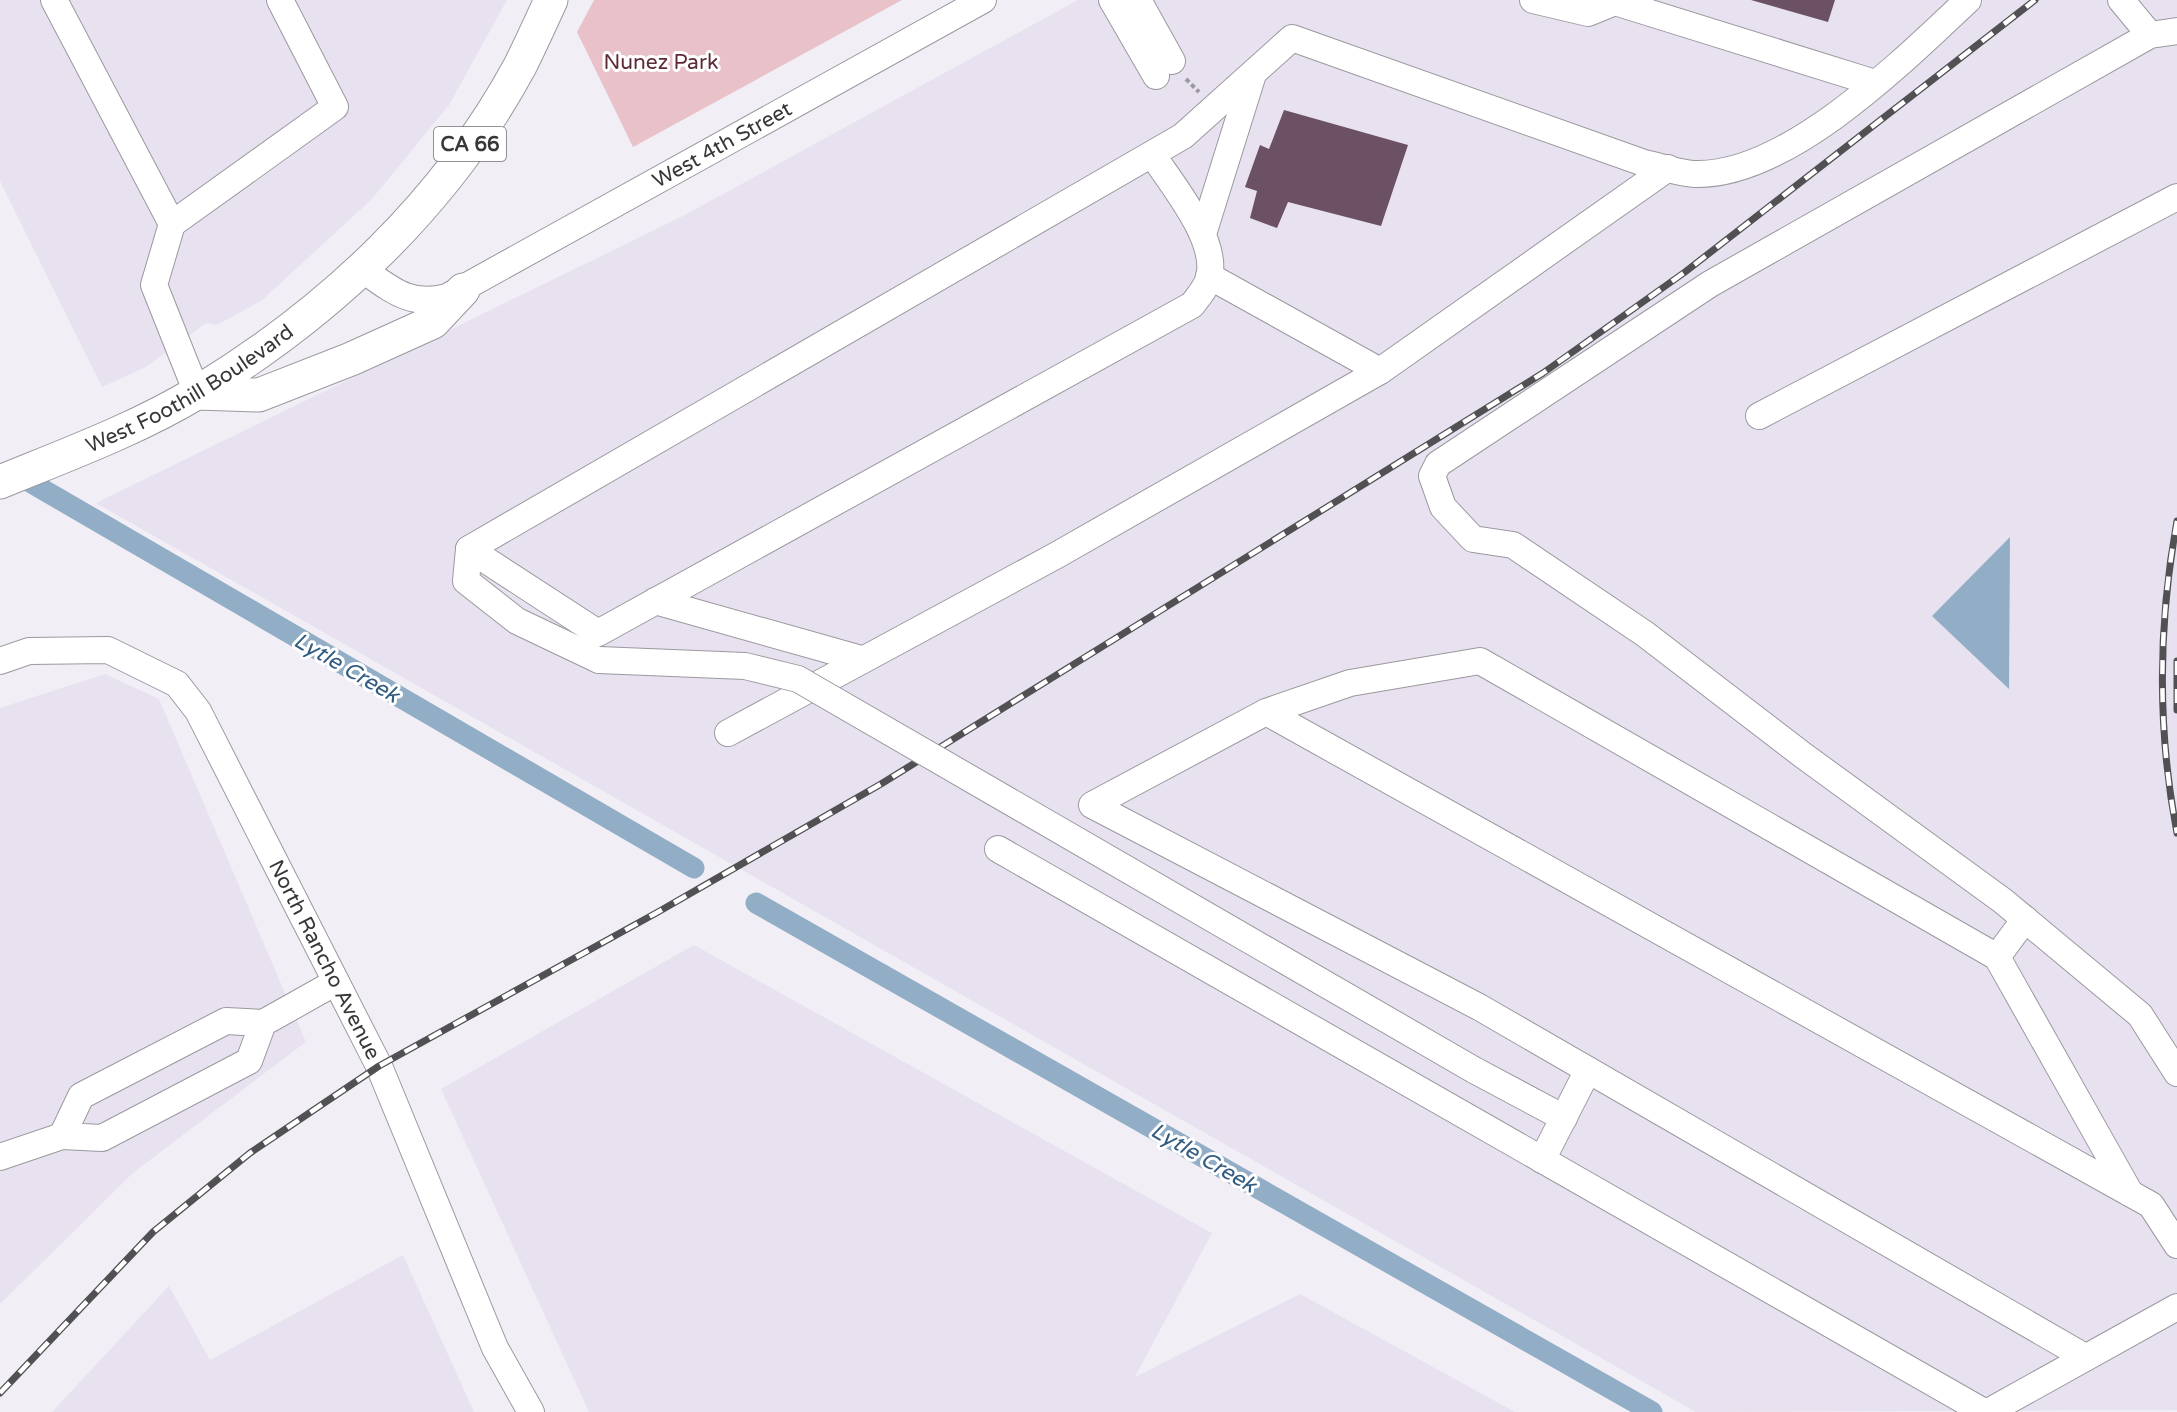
<svg xmlns="http://www.w3.org/2000/svg" width="2177" height="1412" font-family="'Varela Round',sans-serif">
<style>
.built{fill:#e8e1ef}
.green{fill:#e8c2c8}
.water{fill:#92adc6}
.lines{fill:none;stroke-linecap:round;stroke-linejoin:round}
.canal{stroke:#92adc6;stroke-width:21}
.building{fill:#6c5165}
.minor-casing{stroke:#9b989f;stroke-width:28}
.major-casing{stroke:#9b989f;stroke-width:35}
.path{stroke:#9b989e;stroke-width:4;stroke-dasharray:4.5 3;stroke-linecap:butt}
.minor{stroke:#fff;stroke-width:26}
.major{stroke:#fff;stroke-width:33}
.rail-casing{stroke:#515053;stroke-width:7}
.rail{stroke:#fff;stroke-width:4.5;stroke-dasharray:14;stroke-linecap:butt}
.minor-bridge-casing{stroke:#9b989f;stroke-width:28;stroke-linecap:butt}
.minor-bridge{stroke:#fff;stroke-width:26}
.labels{text-anchor:middle;stroke-width:6;stroke-linejoin:round;paint-order:stroke}
.shield{fill:#fff;stroke:#737274;stroke-width:1.5}
.shield-label{font-size:20px;font-weight:bold;fill:#373639}
.park-label{font-size:21px;fill:#5e2a37;stroke:#fff}
.street-label{font-size:21px;fill:#373639;stroke:#fff}
.water-label{font-size:22px;font-style:italic;fill:#315b81;stroke:#fff}
</style>
<rect width="100%" height="100%" fill="#f2eef6"/>
<!-- built -->
<path class="built" d="M 0,0 L 507,0 L 449,105 L 372,199 L 261,301 L 217,325 L 206,323 L 146,367 L 102,387 L 0,181 Z
M 1078,0 L 2177,0 L 2177,1410 L 1696,1412 L 96,503 L 683,216 Z
M 105,674 L 159,699 L 306,1042 L 134,1172 L 0,1304 L 0,708 Z
M 694,945 L 1212,1233 L 1135,1377 L 1300,1294 L 1515,1412 L 589,1412 L 441,1089 Z
M 403,1255 L 474,1412 L 52,1412 L 169,1286 L 210,1360 Z"/>
<!-- green -->
<path class="green" d="M 594,0 L 902,0 L 633,147 L 577,32 Z"/>
<!-- water -->
<path class="water" d="M 2010,537 L 2009,689 L 1932,616 Z"/>
<g class="lines">
<!-- canal -->
<path class="canal" d="M 11,471 L 694,868
M 756,903 L 1652,1412"/>
</g>
<!-- building -->
<path class="building" d="M 1751,0 L 1835,0 L 1828,22 Z
M 1284,110 L 1408,145 L 1381,226 L 1288,202 L 1277,228 L 1250,218 L 1257,191 L 1245,187 L 1260,145 L 1269,149 Z"/>
<g class="lines">
<defs>
<g id="minor">
<path d="M 54,0 L 172,224 L 335,107 L 280,0"/>
<path d="M 1112,0 L 1156,76"/>
<path d="M 1138,0 L 1172,61"/>
<path d="M 1533,0 L 1588,13 L 1615,2 L 1875,83"/>
<path d="M 2121,0 L 2150,35"/>
<path d="M 2177,31 L 2150,35 L 1710,284 L 1438,464 L 1432,476 L 1443,507 L 1473,539 L 1513,545 L 1645,634 L 1804,756 L 2003,901 L 2140,1015 L 2177,1073"/>
<path d="M 1152,154 C 1172,185 1219,240 1209,278 C 1206,288 1199,296 1192,305 L 598,633 L 469,549 L 1183,136 L 1292,38 L 1644,163 C 1660,166 1680,174 1697,174 C 1789,175 1904,60 1968,0"/>
<path d="M 172,224 L 154,285 L 197,393"/>
<path d="M 1203,234 L 1253,74"/>
<path id="s1" d="M 362,269 C 392,290 410,307 447,297 L 983,0"/>
<path d="M 1209,276 L 1380,371"/>
<path d="M 1759,416 L 2177,197"/>
<path d="M 469,549 L 466,581 L 517,621 L 599,660"/>
<path d="M 655,601 L 861,659"/>
<path id="s2" d="M 0,661 L 29,651 L 108,650 L 177,684 L 198,711 L 379,1066 L 495,1348 L 531,1412"/>
<path d="M 1266,712 L 1350,683 L 1480,661 L 1997,957 L 2130,1193"/>
<path d="M 728,733 L 1057,555 L 1380,371 L 1668,168"/>
<path d="M 998,849 L 1984,1412"/>
<path d="M 1997,957 L 2025,919"/>
<path d="M 263,1023 L 249,1061 L 102,1138 L 62,1136 L 81,1096 L 226,1021 L 263,1023 L 336,982"/>
<path d="M 1474,1070 L 1564,1118"/>
<path d="M 0,1157 L 62,1136"/>
<path d="M 1542,1160 L 1588,1070"/>
<path d="M 2085,1357 L 1479,1007 L 1092,805 L 1266,712 L 2151,1205 L 2177,1245"/>
<path d="M 1988,1412 L 2177,1307"/>
</g>
<g id="major">
<path d="M 197,393 L 259,395 L 351,359 L 433,322 L 463,290"/>
<path id="s3" d="M 0,482 C 66,455 137,429 198,392 C 330,312 446,203 520,66 C 531,44 541,22 551,0"/>
</g>
</defs>
<!-- minor casing -->
<use href="#minor" class="minor-casing"/>
<!-- major casing -->
<use href="#major" class="major-casing"/>
<!-- path -->
<path class="path" d="M 1186,79 L 1199,92"/>
<!-- minor -->
<use href="#minor" class="minor"/>
<!-- major -->
<use href="#major" class="major"/>
<defs>
<path id="rail" d="M 2177,521 C 2158,625 2157,729 2177,833
M 2177,661 L 2177,710
M 0,1393 L 153,1232 L 250,1153 L 379,1066 L 658,912 L 881,784 L 1543,373 L 1685,272 L 2035,0"/>
</defs>
<!-- rail casing -->
<use href="#rail" class="rail-casing"/>
<!-- rail -->
<use href="#rail" class="rail"/>
<defs>
<path id="minor-bridge" d="M 599,660 L 745,666 L 798,679 L 1474,1070"/>
</defs>
<!-- minor-bridge casing -->
<use href="#minor-bridge" class="minor-bridge-casing"/>
<!-- minor-bridge -->
<use href="#minor-bridge" class="minor-bridge"/>
</g>
<g class="labels">
<!-- shield labels -->
<rect class="shield" x="434" y="127" width="72" height="34" rx="4.5"/>
<g class="shield-label">
<text x="470" y="151">CA 66</text>
</g>
<!-- park labels -->
<g class="park-label">
<text x="661" y="69">Nunez Park</text>
</g>
<!-- street labels -->
<g class="street-label">
<text dy="7" stroke="none"><textPath href="#s1" startOffset="408">West 4th Street</textPath></text>
<text dy="7" stroke="none"><textPath href="#s3" startOffset="212">West Foothill Boulevard</textPath></text>
<text dy="7" stroke="none"><textPath href="#s2" startOffset="500">North Rancho Avenue</textPath></text>
</g>
<!-- water labels -->
<g class="water-label">
<text transform="translate(347 667) rotate(30)" y="8">Lytle Creek</text>
<text transform="translate(1204 1157) rotate(30)" y="8">Lytle Creek</text>
</g>
</g>
</svg>
